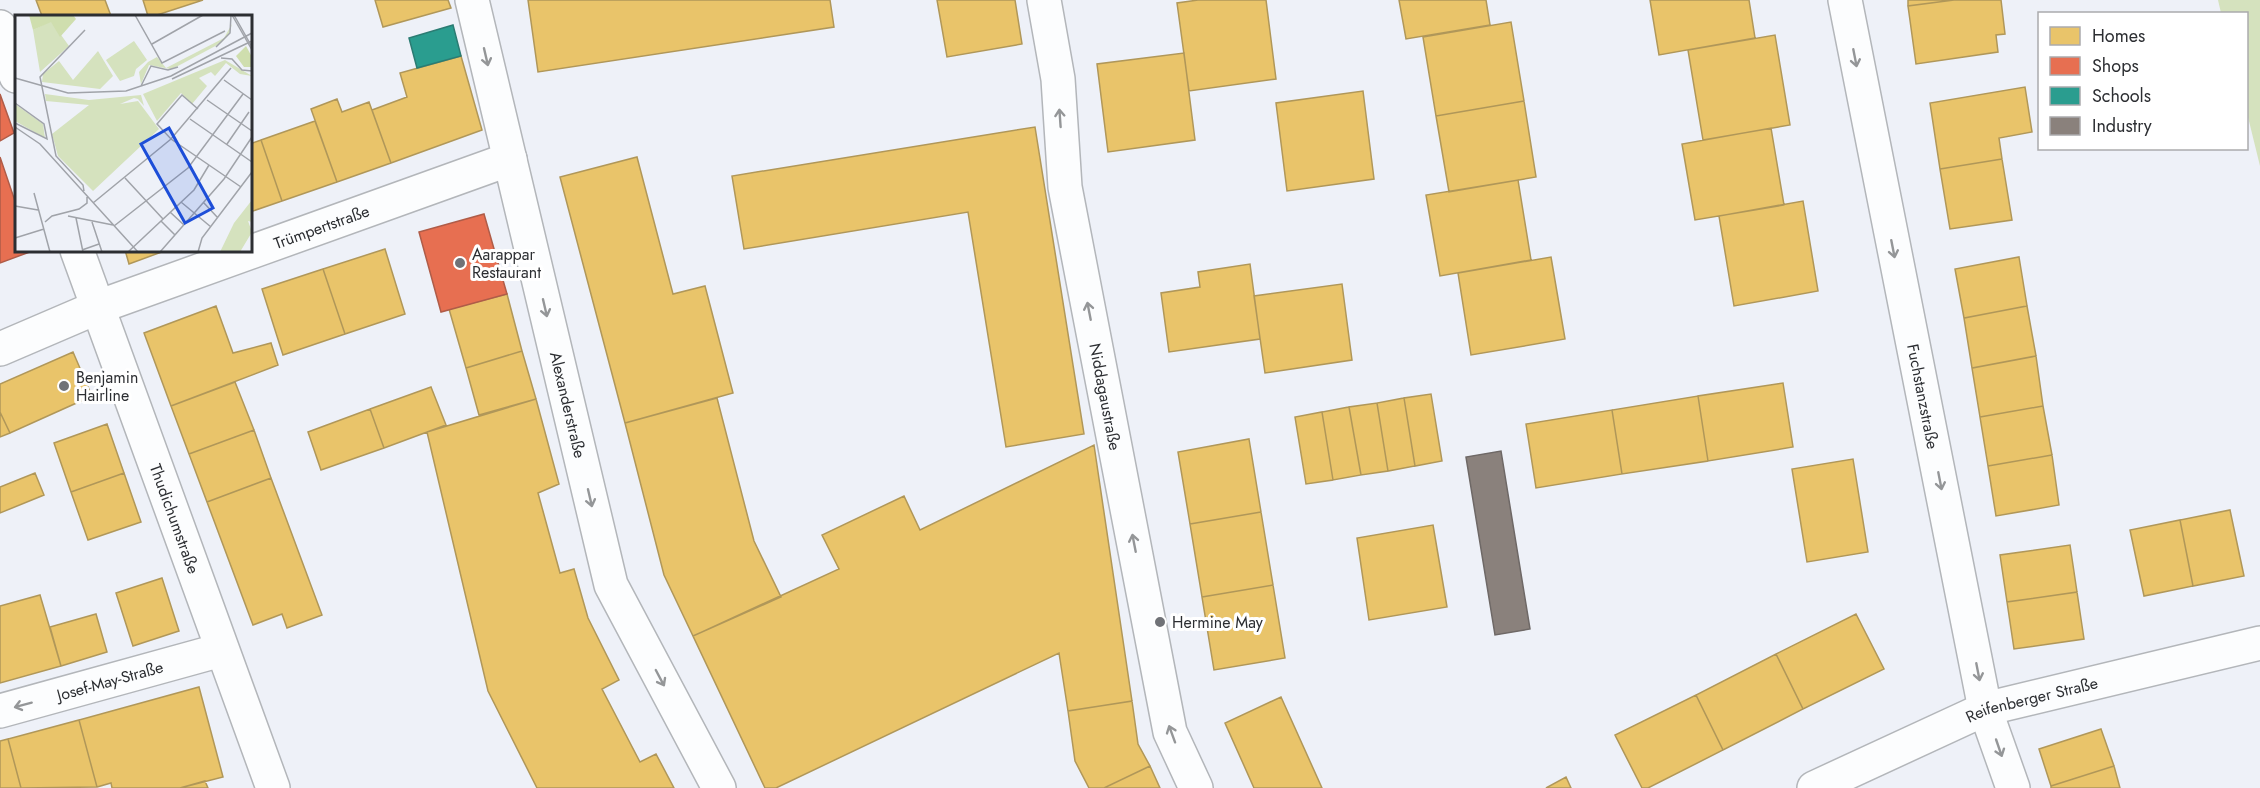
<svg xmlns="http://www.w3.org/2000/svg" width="2260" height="788" font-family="Jost,sans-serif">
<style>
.green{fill:#d5e2be}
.homes{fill:#e9c46a;stroke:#b09759;stroke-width:1.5}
.shops{fill:#e76f51;stroke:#af5c48;stroke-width:1.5}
.schools{fill:#2a9d8f;stroke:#2b7c73;stroke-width:1.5}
.industry{fill:#8a817c;stroke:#6e6866;stroke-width:1.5}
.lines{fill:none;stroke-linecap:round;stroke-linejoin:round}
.minor-casing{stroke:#b3b6ba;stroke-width:36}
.secondary-casing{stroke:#b3b6ba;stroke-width:36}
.minor{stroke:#fcfdfe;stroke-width:33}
.secondary{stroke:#fcfdfe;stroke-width:33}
.oneway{stroke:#949698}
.poi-dot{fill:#707277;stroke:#fff;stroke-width:2}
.labels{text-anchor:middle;stroke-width:6;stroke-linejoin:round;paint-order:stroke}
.street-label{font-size:16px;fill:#2c2e32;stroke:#fff}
.poi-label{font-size:16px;fill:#2c2e32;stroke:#fff;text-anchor:start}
.inset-road{fill:none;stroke:#a0a3a9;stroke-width:1.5}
.view{fill:#1d4ed8;fill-opacity:0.15;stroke:#1d4ed8;stroke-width:3}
.inset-edge{fill:none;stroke:#2c2e32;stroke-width:3}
</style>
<rect width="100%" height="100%" fill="#eef1f8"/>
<!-- green -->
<path class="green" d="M 2218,0 L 2260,0 L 2260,166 L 2247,113 L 2246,14 L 2221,13 Z"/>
<!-- homes -->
<path class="homes" d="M 36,0 L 105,0 L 111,16 L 42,16 Z
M 143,0 L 203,0 L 154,16 L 148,16 Z
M 375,0 L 448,0 L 451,8 L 383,27 Z
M 528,0 L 830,0 L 834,27 L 538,72 Z
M 937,0 L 1015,0 L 1022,44 L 947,57 Z
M 1198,0 L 1266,0 L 1276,79 L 1189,91 L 1177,3 Z
M 1399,0 L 1486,0 L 1490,25 L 1406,39 Z
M 1650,0 L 1749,0 L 1755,38 L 1659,55 Z
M 1908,0 L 1954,0 L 1908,6 Z
M 1954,0 L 2001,0 L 2005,34 L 1996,35 L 1998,52 L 1916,64 L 1908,6 Z
M 1511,22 L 1524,101 L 1436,116 L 1423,37 Z
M 1775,35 L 1790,125 L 1703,140 L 1688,50 Z
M 1184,53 L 1195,140 L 1108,152 L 1097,64 Z
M 461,56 L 482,130 L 391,163 L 372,110 L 407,97 L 400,73 Z
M 2025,87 L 2032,132 L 1999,138 L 2002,159 L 1940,169 L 1930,103 Z
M 1363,91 L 1374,179 L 1287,191 L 1276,103 Z
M 337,99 L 342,112 L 369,102 L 391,163 L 337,182 L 311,109 Z
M 1524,101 L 1536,177 L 1449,192 L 1436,116 Z
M 315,121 L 337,182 L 282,201 L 261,140 Z
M 1035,127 L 1084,434 L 1006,447 L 968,212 L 744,249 L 732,176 Z
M 1771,128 L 1784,205 L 1695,220 L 1682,144 Z
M 261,140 L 282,201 L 250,212 L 250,144 Z
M 637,157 L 673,294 L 705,286 L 733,393 L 625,423 L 560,177 Z
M 2002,159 L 2012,220 L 1950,229 L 1940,169 Z
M 1518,180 L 1531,260 L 1440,276 L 1426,195 Z
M 1803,201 L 1818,291 L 1734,306 L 1719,216 Z
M 385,249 L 405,314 L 345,334 L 323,269 Z
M 125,250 L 167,250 L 129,264 Z
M 1551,257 L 1565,339 L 1471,355 L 1458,273 Z
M 2019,257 L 2027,306 L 1964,318 L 1955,269 Z
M 1250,264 L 1260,339 L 1169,352 L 1161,293 L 1200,287 L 1198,272 Z
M 323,269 L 345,334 L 283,355 L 262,289 Z
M 1342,284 L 1352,360 L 1265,373 L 1254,296 Z
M 507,294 L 522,351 L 466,368 L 449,309 Z
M 216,306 L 233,353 L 271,343 L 278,365 L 171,406 L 144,333 Z
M 2027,306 L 2036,356 L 1972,368 L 1964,318 Z
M 522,351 L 536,399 L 479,415 L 466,368 Z
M 73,352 L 92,396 L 10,433 L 0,412 L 0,384 Z
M 2036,356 L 2043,406 L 1980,417 L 1972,368 Z
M 235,382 L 254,430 L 189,454 L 171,406 Z
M 1783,383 L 1793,447 L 1708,461 L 1698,396 Z
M 431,387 L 446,425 L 384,448 L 370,409 Z
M 1431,394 L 1442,461 L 1415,466 L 1404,398 Z
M 1698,396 L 1708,461 L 1622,474 L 1612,410 Z
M 717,398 L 754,541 L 781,597 L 693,636 L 664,575 L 625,423 Z
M 1404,398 L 1415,466 L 1388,471 L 1377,403 Z
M 536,399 L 559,484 L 538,493 L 560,573 L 574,569 L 588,618 L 619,680 L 602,689 L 640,762 L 656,754 L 674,788 L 537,788 L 488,691 L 427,432 Z
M 1377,403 L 1388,471 L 1361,475 L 1349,407 Z
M 2043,406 L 2052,455 L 1988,466 L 1980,417 Z
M 1349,407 L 1361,475 L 1333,480 L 1322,412 Z
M 370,409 L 384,448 L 321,470 L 308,432 Z
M 1612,410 L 1622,474 L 1536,488 L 1526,424 Z
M 0,412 L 10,433 L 0,437 Z
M 1322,412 L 1333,480 L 1306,484 L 1295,417 Z
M 107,424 L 124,473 L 71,492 L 54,443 Z
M 254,430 L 271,478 L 207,502 L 189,454 Z
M 1249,439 L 1261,512 L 1190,524 L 1178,452 Z
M 1094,445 L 1132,701 L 1068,711 L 1059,653 L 776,788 L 765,788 L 693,636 L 839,569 L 822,535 L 904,496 L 920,530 Z
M 2052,455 L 2059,505 L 1996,516 L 1988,466 Z
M 1853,459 L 1868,552 L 1807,562 L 1792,469 Z
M 35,473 L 44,495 L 0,513 L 0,487 Z
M 124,473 L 141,522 L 88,540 L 71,492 Z
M 271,478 L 322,615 L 287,628 L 282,614 L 253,625 L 207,502 Z
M 2230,510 L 2244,576 L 2193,586 L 2180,520 Z
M 1261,512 L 1273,585 L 1202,597 L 1190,524 Z
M 2180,520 L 2193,586 L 2144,596 L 2130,530 Z
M 1433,525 L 1447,607 L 1369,620 L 1357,538 Z
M 2070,545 L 2077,592 L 2007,602 L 2000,555 Z
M 162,578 L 179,631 L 133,646 L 116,593 Z
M 1273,585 L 1285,658 L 1214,670 L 1202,597 Z
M 2077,592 L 2084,639 L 2014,649 L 2007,602 Z
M 40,595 L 61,666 L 0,683 L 0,606 Z
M 96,614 L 107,652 L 61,666 L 50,627 Z
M 1856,614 L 1884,669 L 1803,709 L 1776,654 Z
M 1776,654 L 1803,709 L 1723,750 L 1696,695 Z
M 199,687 L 223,777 L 180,788 L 112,788 L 111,783 L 97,787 L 79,720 Z
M 1696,695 L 1723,750 L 1648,788 L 1642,788 L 1615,735 Z
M 1281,697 L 1322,788 L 1254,788 L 1225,723 Z
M 1132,701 L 1138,744 L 1150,766 L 1104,788 L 1089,788 L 1075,761 L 1068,711 Z
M 79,720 L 97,787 L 21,788 L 8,739 Z
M 2101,729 L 2114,766 L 2051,786 L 2039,749 Z
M 8,739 L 21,788 L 0,788 L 0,741 Z
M 1150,766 L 1160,788 L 1104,788 Z
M 2114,766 L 2120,788 L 2051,788 L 2051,786 Z
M 1566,777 L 1571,788 L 1546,788 Z
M 205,781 L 208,788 L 180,788 Z"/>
<!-- shops -->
<path class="shops" d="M 0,94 L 14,133 L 0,141 Z
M 0,157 L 16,204 L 16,250 L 35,250 L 0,263 Z
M 484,214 L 507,294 L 441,312 L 419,232 Z"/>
<!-- schools -->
<path class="schools" d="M 453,25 L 461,56 L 417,68 L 409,38 Z"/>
<!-- industry -->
<path class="industry" d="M 1501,451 L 1530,629 L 1495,635 L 1466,457 Z"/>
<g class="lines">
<defs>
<g id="minor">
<path id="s1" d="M 472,0 L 611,585 L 719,788"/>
<path id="s2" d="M 1044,0 L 1058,79 L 1065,187 L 1170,732 L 1196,788"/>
<path id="s3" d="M 1845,0 L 1985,709 L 2013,788"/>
<path id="s4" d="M 0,349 L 98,307 L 510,159"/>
<path id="s5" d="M 0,711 L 221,650"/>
<path id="s6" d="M 1814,788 L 1985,709 L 2260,643"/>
</g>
<g id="secondary">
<path d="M 0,27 L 16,76"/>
<path id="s7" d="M 77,250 L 273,788"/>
</g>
</defs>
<!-- minor casing -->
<use href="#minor" class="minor-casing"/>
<!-- secondary casing -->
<use href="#secondary" class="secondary-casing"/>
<!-- minor -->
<use href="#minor" class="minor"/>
<!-- secondary -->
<use href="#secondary" class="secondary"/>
</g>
<!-- one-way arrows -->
<defs><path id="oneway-shaft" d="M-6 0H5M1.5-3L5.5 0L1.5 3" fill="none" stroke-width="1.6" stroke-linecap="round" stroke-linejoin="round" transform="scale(1.5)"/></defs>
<g class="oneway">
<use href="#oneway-shaft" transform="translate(486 57) rotate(77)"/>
<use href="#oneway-shaft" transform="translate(1855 58) rotate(79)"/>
<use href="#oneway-shaft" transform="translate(1060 118) rotate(-94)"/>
<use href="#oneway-shaft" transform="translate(1893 249) rotate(79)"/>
<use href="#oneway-shaft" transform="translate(545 308) rotate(77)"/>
<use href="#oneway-shaft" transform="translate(1089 311) rotate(-101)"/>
<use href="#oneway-shaft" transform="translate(1940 481) rotate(79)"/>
<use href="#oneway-shaft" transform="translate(590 498) rotate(77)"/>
<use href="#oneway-shaft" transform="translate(1134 543) rotate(-101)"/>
<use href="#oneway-shaft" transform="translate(1978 672) rotate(79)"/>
<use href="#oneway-shaft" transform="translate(660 678) rotate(62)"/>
<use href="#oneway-shaft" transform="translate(23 705) rotate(165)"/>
<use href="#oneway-shaft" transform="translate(1172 734) rotate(-110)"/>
<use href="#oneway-shaft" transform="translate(1999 748) rotate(71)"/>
</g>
<!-- markers -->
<g class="poi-dot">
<circle cx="460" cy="263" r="6"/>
<circle cx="64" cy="386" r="6"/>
<circle cx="1160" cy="622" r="6"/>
</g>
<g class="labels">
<!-- street labels -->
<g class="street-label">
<text dy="6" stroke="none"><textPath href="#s4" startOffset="344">Trümpertstraße</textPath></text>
<text dy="6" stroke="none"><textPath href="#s3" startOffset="404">Fuchstanzstraße</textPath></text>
<text dy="6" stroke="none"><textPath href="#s2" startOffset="402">Niddagaustraße</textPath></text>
<text dy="6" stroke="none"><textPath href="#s1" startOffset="416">Alexanderstraße</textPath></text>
<text dy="6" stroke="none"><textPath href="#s7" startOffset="286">Thudichumstraße</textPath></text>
<text dy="6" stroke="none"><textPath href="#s5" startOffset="114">Josef-May-Straße</textPath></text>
<text dy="6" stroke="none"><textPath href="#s6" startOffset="236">Reifenberger Straße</textPath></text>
</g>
<!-- poi labels -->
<g class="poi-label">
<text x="472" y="260">Aarappar<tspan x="472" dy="18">Restaurant</tspan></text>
<text x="76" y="383">Benjamin<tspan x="76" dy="18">Hairline</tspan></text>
<text x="1172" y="628">Hermine May</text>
</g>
</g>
<!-- overview -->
<g transform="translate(15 15)">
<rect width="237" height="237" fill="#eef1f8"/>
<path d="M 36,6 L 54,31 L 25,57 L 18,15 ZM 217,9 L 214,19 L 206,28 L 161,52 L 155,54 L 134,50 L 126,69 L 124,57 L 133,47 L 142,42 L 151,53 L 209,23 ZM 119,26 L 132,45 L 121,54 L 119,61 L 105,66 L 91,45 ZM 83,36 L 98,61 L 85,74 L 27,67 L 28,59 L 44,46 L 58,65 ZM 210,45 L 237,61 L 225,59 L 211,48 L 200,61 L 196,57 L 184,63 L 192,71 L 177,89 L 166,78 L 142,106 L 128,79 ZM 30,79 L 74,85 L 126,80 L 129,91 L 123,84 L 119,83 L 105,89 L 123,86 L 144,114 L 78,176 L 43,141 L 37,119 L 74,90 L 31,86 ZM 0,89 L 28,109 L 30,123 L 0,106 ZM 237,185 L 237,207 L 233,206 L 237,217 L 225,237 L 205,237 L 219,208 Z" fill="#d5e2be"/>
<path d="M 14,0 L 58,0 L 61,4 L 45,22 L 36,7 L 18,15 ZM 231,31 L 237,42 L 236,52 L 229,52 L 221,41 Z" fill="#cfdeae"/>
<path class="inset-road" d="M 120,0 L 147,48 L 210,16M 217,0 L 237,35M 219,0 L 237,32M 137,29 L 188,0M 201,32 L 215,18 L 216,0M 206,43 L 217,44 L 227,55 L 237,56M 0,63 L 53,78 L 111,76 L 156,61 L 237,18M 157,64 L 237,26M 209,65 L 237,85M 126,71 L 136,51 L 153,55 L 163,52M 192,85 L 237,116M 0,88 L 29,109 L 32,124 L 0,108M 183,94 L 167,80 L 142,109 L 156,124 L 226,172M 175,104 L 237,147M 0,112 L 25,129 L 123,237M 212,129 L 234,97M 110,163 L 148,204M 69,176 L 68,170 L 41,141 L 25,62 L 70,15M 19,178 L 35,237M 166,187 L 196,212M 78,188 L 156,124 L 216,53M 189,188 L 203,203M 0,191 L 23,195M 155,197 L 169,210M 53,201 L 98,210M 61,203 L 68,237M 146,206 L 160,220M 30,207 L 37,201 L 64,194 L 72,188 L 72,182M 77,207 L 87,237M 99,211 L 173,153 L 228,79M 0,223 L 29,214M 67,235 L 84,229M 113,237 L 179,175 L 194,150M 145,237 L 209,164 L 237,122M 183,237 L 187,223 L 237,157"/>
<path class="view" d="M 154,113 L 198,193 L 170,208 L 126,129 Z"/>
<rect width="237" height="237" class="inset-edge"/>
</g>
<!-- legend -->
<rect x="2038" y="12" width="210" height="138" fill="#ffffff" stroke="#ababad" stroke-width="1.5"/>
<rect x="2050" y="27" width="30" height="18" fill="#e9c46a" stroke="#ababad" stroke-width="1.5"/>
<text x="2092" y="42" font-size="18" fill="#2c2e32">Homes</text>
<rect x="2050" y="57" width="30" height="18" fill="#e76f51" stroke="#ababad" stroke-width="1.5"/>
<text x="2092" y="72" font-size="18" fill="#2c2e32">Shops</text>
<rect x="2050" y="87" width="30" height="18" fill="#2a9d8f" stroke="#ababad" stroke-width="1.5"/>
<text x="2092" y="102" font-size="18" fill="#2c2e32">Schools</text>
<rect x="2050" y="117" width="30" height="18" fill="#8a817c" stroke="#ababad" stroke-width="1.5"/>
<text x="2092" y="132" font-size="18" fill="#2c2e32">Industry</text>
</svg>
